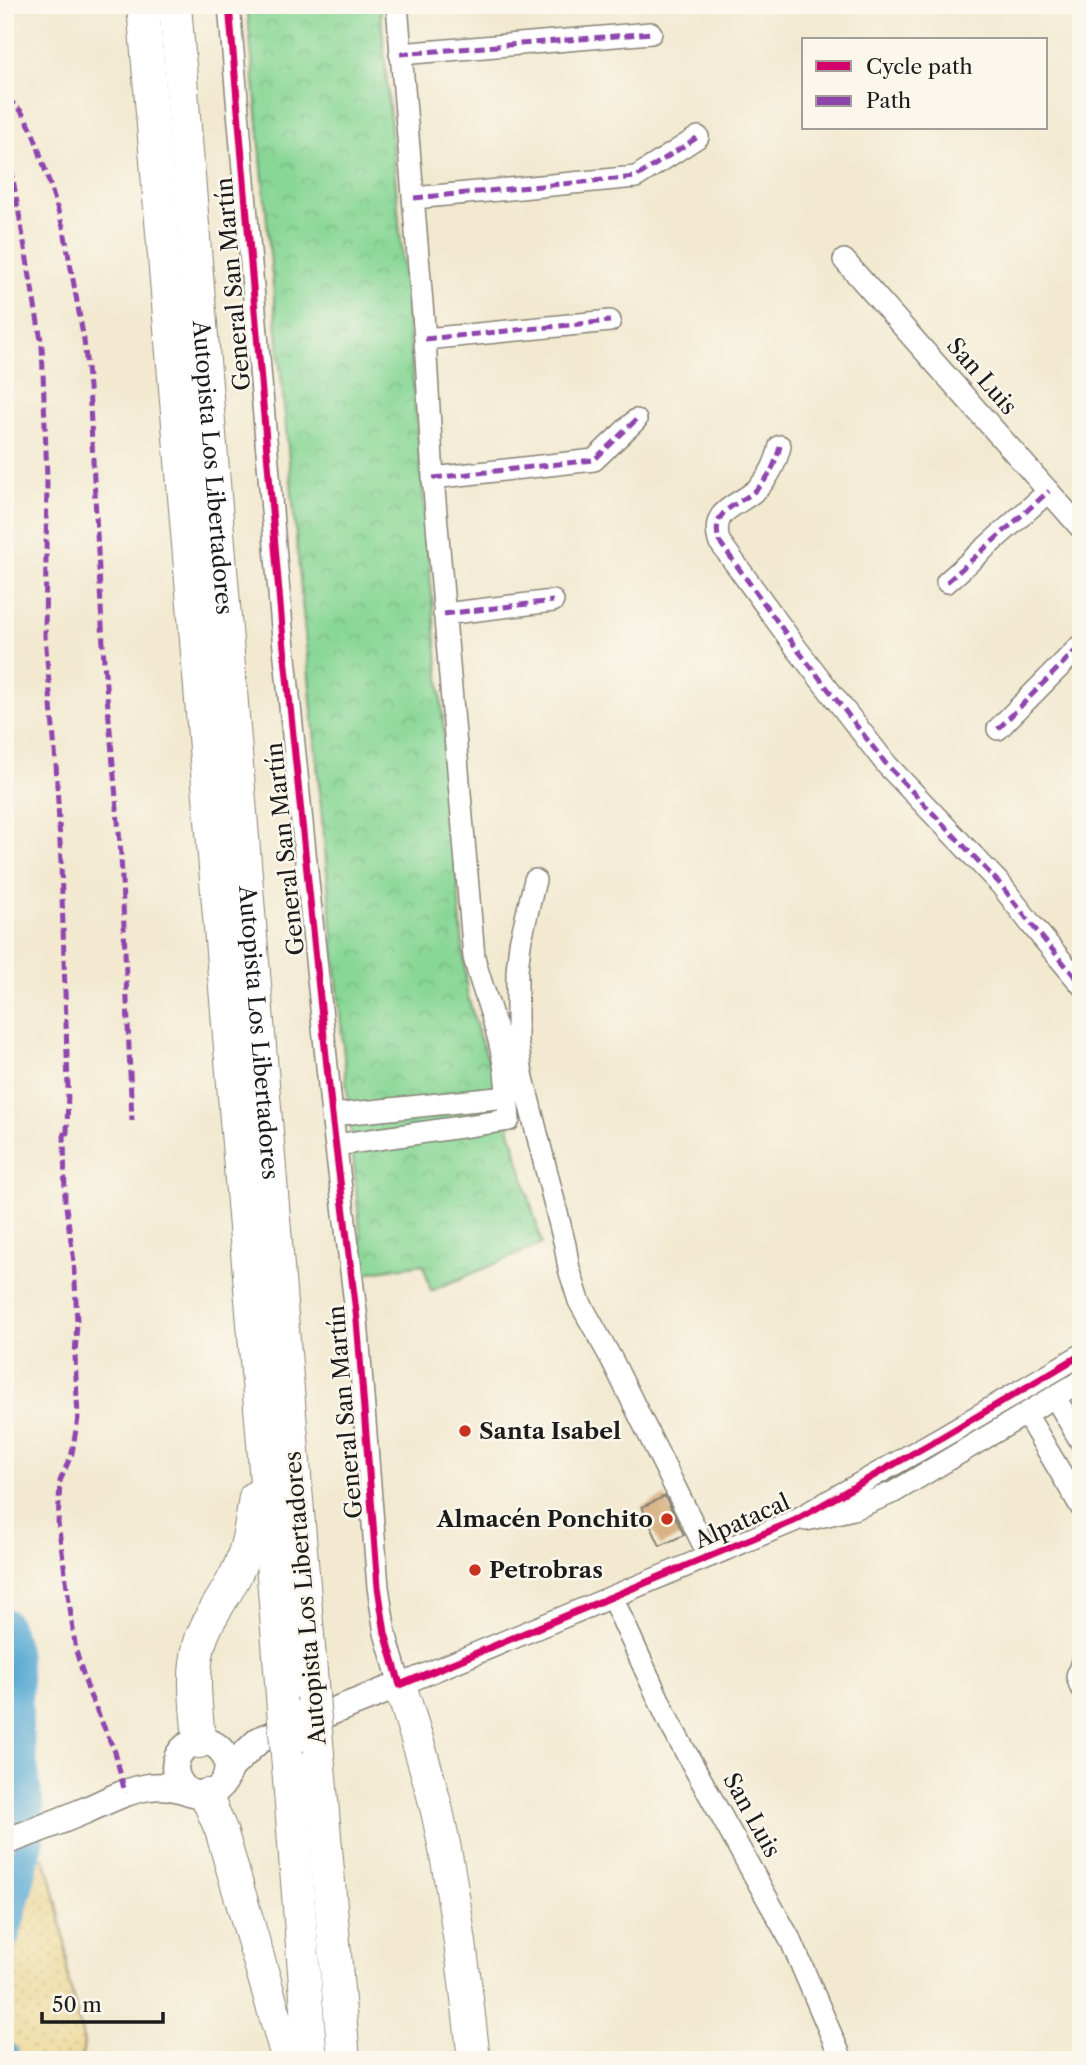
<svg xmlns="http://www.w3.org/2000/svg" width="1086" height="2065" font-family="'Libre Caslon Text',serif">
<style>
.sand{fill:url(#sand-dots);stroke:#857b5d;stroke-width:2}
.park{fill:url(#park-crowns);stroke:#527a59;stroke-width:2}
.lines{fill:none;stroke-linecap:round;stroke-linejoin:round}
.river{stroke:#5aaad4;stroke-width:30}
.building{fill:#d5ad7c}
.minor-casing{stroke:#878276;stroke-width:24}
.major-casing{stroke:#878276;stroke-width:29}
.highway-casing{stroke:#878276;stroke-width:34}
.minor{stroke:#fff;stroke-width:21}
.major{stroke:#fff;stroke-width:26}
.highway{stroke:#fff;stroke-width:32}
.highway-bridge-casing{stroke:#878276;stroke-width:34;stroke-linecap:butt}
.highway-bridge{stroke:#fff;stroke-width:32}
.quiet{stroke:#8e44ad;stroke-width:5;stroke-dasharray:10 5;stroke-linecap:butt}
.cycleway-casing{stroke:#fbf7ec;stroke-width:11}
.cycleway{stroke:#d6006c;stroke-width:7}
.poi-dot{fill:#c8321e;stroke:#fbf7ec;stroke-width:2.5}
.labels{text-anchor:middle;stroke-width:5;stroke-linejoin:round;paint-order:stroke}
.street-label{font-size:23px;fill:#1c1c1c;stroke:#fbf7ec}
.poi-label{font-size:23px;font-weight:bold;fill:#1c1c1c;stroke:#fbf7ec;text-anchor:start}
</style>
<defs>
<pattern id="sand-dots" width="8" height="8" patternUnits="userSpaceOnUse" patternTransform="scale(1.75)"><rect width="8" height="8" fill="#eeda9e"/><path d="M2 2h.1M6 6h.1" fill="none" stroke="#ccba88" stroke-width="1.8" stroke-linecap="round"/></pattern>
<pattern id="park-crowns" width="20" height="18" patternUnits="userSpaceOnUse" patternTransform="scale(1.75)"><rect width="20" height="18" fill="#89d796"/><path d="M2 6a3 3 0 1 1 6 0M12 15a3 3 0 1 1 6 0" fill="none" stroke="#76b881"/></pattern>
</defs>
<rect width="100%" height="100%" fill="#fbf7ec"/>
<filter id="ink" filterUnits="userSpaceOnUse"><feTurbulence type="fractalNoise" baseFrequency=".0143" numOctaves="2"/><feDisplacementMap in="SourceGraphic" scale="14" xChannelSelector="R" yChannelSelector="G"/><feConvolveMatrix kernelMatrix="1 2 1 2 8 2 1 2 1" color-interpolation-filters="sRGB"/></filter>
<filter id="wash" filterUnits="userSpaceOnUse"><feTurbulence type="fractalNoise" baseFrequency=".00686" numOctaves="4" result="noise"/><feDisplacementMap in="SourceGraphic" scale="28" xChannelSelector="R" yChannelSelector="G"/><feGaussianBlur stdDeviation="1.57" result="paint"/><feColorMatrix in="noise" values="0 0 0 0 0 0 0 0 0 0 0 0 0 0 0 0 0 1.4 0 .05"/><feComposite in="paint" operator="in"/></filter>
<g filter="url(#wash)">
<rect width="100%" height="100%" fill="#f2e9d0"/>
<!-- sand -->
<path class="sand" d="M 43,1858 L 51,1878 L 65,1940 L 68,1978 L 84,2042 L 82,2060 L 5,2060 L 5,1876 Z"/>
<!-- park -->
<path class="park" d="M 247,5 L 380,5 L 467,993 L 480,1039 L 495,1076 L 542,1244 L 431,1291 L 423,1264 L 364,1273 Z"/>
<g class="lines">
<!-- river -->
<path class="river" d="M 5,1623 L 12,1640 L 17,1674 L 18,1730 L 29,1810 L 29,1843 L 5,1936
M 5,2057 L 6,2060"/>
</g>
<g id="blocks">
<!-- building -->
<path class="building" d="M 665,1496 L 684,1535 L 660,1546 L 642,1507 Z"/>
</g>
</g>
<g filter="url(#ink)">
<use href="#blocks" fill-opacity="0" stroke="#878276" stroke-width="2"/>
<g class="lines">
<defs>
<path id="minor" d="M 229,5 L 282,628 L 332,1115 L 357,1320 L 378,1587 L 385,1633 L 400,1685 L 794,1521 L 942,1437 L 1081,1355
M 400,54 L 651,33
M 414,198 L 636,177 L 698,137
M 844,260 L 1081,528
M 425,339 L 610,321
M 780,446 C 776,463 770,476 757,489 C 738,507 710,508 719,541 L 797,649 L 887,765 L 1001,885 L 1031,924 L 1081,984
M 433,478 L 594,460 L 636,420
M 947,582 L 1049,491
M 444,614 L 553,601
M 998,729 L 1081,645
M 535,880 L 520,943 L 517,971 L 517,1041 L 522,1074 L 565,1245 L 569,1269 L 579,1301 L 612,1360 L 709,1556
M 332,1115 L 507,1097
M 336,1145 L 509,1120 C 507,1099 507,1075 502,1054 C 496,1021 482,990 474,957 L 433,478 L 425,339 L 397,5
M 1055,1397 L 1081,1442
M 1026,1414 L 1081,1507
M 806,1520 L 853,1509 L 894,1492 L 1081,1381
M 612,1597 L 670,1724 L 792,1943 L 842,2060
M 1081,1664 L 1077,1676 L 1081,1688"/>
<path id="major" d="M 225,1780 L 231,1767 L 259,1740 L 400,1685
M 5,1842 C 32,1832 58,1822 84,1811 C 105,1802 127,1790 149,1787 C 158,1786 167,1786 176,1788 C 190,1791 202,1800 216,1790 C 232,1779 231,1755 215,1745 C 187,1729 157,1768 189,1792"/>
<g id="highway">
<path d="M 143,5 L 263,1443 L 283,1709"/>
<path id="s1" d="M 175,5 L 313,1696"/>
<path d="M 400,1685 C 414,1730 429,1774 439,1820 C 456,1899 465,1979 474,2060"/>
<path d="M 199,1742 C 197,1710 191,1677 199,1646 C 206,1619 224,1599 236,1574 C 248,1550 251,1523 255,1497"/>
<path d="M 317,1742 L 344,2060"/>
<path d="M 287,1754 L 311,2060"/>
<path d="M 206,1795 L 221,1830 L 288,2060"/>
</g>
</defs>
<!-- minor casing -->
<use href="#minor" class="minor-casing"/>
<!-- major casing -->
<use href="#major" class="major-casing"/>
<!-- highway casing -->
<use href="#highway" class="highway-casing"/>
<!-- minor -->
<use href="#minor" class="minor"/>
<!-- major -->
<use href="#major" class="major"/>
<!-- highway -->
<use href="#highway" class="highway"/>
<defs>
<path id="highway-bridge" d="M 313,1696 L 317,1742
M 283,1709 L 287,1754"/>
</defs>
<!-- highway-bridge casing -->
<use href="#highway-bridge" class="highway-bridge-casing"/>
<!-- highway-bridge -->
<use href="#highway-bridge" class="highway-bridge"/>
<!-- quiet -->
<path class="quiet" d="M 5,48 L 9,77 L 6,113 L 10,162 L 42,346 L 47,478 L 45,636 L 56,763 L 61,863 L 68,1087 L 67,1133 L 64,1130 L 65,1200 L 74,1262 L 77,1321 L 75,1356 L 78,1418 L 72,1453 L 60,1481 L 58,1523 L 76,1651 L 89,1693 L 115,1752 L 125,1793
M 400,54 L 651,33
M 7,98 L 21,111 L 31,128 L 38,147 L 64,230 L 84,340 L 89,387 L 104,662 L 121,855 L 132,1121
M 414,198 L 636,177 L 698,137
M 425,339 L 610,321
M 780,446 C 776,463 770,476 757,489 C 738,507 710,508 719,541 L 797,649 L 887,765 L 1001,885 L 1031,924 L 1081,984
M 433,478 L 594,460 L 636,420
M 947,582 L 1049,491
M 444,614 L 553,601
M 998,729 L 1081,645"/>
<defs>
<path id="cycleway" d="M 229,5 L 282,628 L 332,1115 L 357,1320 L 378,1587 L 385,1633 L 400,1685 L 794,1521 L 942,1437 L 1081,1355"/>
</defs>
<!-- cycleway casing -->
<use href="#cycleway" class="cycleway-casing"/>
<!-- cycleway -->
<use href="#cycleway" class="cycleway"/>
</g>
</g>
<!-- markers -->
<g class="poi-dot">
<circle cx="465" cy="1431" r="7"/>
<circle cx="667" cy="1519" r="7"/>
<circle cx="475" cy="1570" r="7"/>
</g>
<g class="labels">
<!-- street labels -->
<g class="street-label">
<text transform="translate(233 284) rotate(-95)" y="8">General San Martín</text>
<text transform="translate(982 376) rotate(49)" y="8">San Luis</text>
<text dy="8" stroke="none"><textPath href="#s1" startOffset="464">Autopista Los Libertadores</textPath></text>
<text transform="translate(285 849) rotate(-96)" y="8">General San Martín</text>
<text dy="8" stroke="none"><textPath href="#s1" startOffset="1031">Autopista Los Libertadores</textPath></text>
<text transform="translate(345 1412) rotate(-95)" y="8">General San Martín</text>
<text transform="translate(742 1521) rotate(-24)" y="8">Alpatacal</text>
<text transform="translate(305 1598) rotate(-95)" y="8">Autopista Los Libertadores</text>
<text transform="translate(752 1815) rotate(61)" y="8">San Luis</text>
</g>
<!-- poi labels -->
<g class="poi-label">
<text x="479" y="1439">Santa Isabel</text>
<text x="653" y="1527" text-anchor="end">Almacén Ponchito</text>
<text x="489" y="1578">Petrobras</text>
</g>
</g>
<!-- margin -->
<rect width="1086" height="2065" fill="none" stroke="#fbf7ec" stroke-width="28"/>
<!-- legend -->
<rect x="802" y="38" width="245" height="91" fill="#fbf7ec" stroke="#a29f99" stroke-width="2"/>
<rect x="816" y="61" width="35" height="10" fill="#d6006c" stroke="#a29f99" stroke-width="2"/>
<text x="866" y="74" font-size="21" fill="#1c1c1c">Cycle path</text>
<rect x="816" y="96" width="35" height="10" fill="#8e44ad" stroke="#a29f99" stroke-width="2"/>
<text x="866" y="108" font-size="21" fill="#1c1c1c">Path</text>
<!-- scale -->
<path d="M42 2012v10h121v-10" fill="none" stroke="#1c1c1c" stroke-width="3.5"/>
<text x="52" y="2012" font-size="21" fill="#1c1c1c" stroke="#fbf7ec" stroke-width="5" paint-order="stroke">50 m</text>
</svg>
